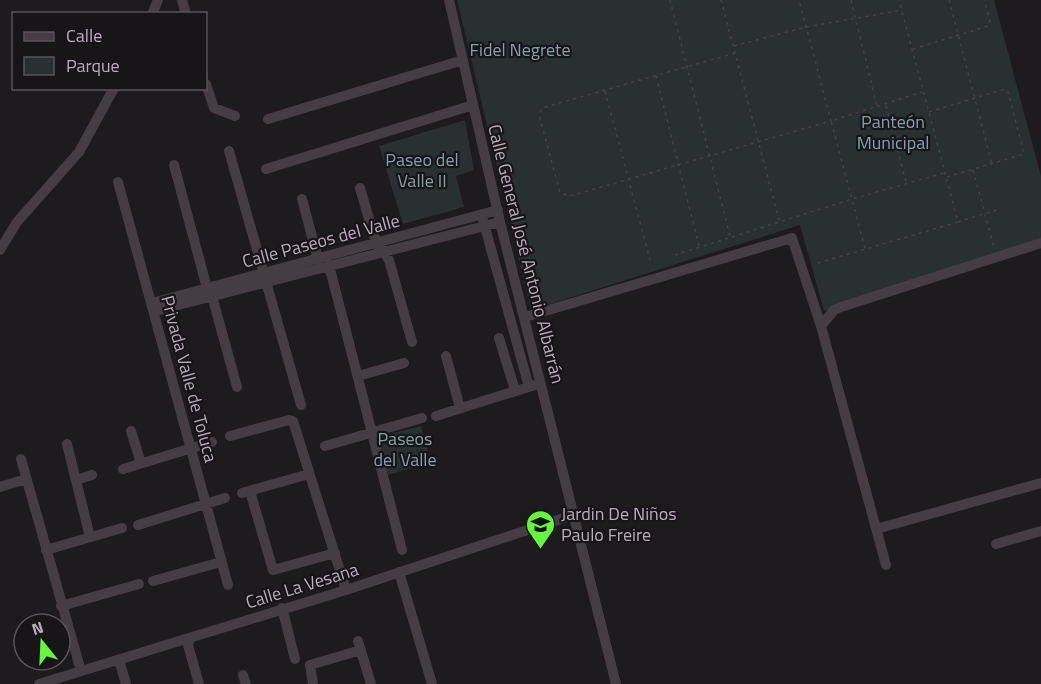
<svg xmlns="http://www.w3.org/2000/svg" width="1041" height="684" font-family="'Titillium Web',sans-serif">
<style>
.green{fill:#283032}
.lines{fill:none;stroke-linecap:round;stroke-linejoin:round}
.path{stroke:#484149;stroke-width:1.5;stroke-dasharray:3 4.5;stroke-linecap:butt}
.minor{stroke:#443d44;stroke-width:10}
.labels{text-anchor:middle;stroke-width:4.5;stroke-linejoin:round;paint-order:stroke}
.park-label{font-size:18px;fill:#84a1a7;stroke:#181518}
.street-label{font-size:18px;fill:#b9adbc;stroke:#181518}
.poi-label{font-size:18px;fill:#b9adbc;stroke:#181518;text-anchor:start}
</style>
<rect width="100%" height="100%" fill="#1d1b1d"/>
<!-- green -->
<path class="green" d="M 457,0 L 994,0 L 1041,176 L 1041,240 L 824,311 L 800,225 L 531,310 Z
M 465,120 L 474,170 L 456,176 L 464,207 L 403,224 L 379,146 Z
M 421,426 L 431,462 L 388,475 L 378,437 Z"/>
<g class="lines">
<!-- path -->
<path class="path" d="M 670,0 L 730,236
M 721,0 L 779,220
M 851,0 L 877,106
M 949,0 L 992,164
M 734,46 L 806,27 L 902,10
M 913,49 L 988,26 L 990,20 L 984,0
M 735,53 L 542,108 L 539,115 L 560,193 L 570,196 L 831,121 L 799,0
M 656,76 L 699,246
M 605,91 L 650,260
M 886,106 L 906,182
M 929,112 L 1005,89 L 1008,92 L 1024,154 L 947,177
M 973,170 L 994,247
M 958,222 L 1000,209
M 865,248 L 831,121 L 922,92
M 675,255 L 852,199 L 944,173
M 818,263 L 958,222 L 899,0"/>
<!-- minor -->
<path class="minor" d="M 182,0 L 186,14
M 449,0 L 500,222 L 616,684
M 152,14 L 158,0
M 206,84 L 214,108 L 235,116
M 268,119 L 463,60
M 229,151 L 301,405
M 174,165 L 207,288
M 266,169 L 473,105
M 118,182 L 228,585
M 360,188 L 374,236 L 389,260 L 412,342
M 302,199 L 318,259
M 483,220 L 529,387
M 0,250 L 17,222 L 79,152 L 114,88
M 329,265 L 402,550
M 212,296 L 237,387
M 152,303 L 498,210
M 155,311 L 500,222
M 525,317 L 792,238 L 821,326 L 886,565
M 821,326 L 834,310 L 841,307 L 1041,243
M 499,338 L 515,390
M 446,356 L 460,408
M 358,376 L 404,363
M 436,416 L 535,385
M 131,431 L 141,463
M 230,436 L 289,420 L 293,421 L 346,590
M 67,444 L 90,537
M 325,446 L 422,418
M 21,459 L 81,671
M 123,469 L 212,442
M 76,480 L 92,475
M 0,487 L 26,479
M 250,491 L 273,570 L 335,553
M 242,493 L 309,474
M 138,525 L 225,498
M 876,529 L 1041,483
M 996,544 L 1041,531
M 46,550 L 122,528
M 399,572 L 432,684
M 153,581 L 221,562
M 61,606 L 139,584
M 282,608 L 295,659
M 190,638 L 188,645 L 199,684
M 358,641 L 371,684
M 119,660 L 126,684
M 243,675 L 246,684
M 39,684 L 346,590 L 573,515
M 313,684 L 310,665 L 361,650"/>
</g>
<!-- icons -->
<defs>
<symbol id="school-pin" viewBox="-11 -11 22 30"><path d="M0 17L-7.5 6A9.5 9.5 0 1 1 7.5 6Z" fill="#66f43c" stroke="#181518"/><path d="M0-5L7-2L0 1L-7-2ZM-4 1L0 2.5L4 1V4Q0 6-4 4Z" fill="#111"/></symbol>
</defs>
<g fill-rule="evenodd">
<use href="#school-pin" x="524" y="508" width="33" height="45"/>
</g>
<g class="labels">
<!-- park labels -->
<g class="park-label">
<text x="520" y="56">Fidel Negrete</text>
<text x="893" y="128">Panteón<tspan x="893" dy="21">Municipal</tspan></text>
<text x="422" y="166">Paseo del<tspan x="422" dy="21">Valle II</tspan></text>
<text x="405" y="445">Paseos<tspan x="405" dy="21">del Valle</tspan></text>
</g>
<!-- street labels -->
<g class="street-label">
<text transform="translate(321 241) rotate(-15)" y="6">Calle Paseos del Valle</text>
<text transform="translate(526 254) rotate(76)" y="6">Calle General José Antonio Albarrán</text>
<text transform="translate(189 379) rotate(75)" y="6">Privada Valle de Toluca</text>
<text transform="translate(302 586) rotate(-17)" y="6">Calle La Vesana</text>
</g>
<!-- poi labels -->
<g class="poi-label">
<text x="561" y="520">Jardin De Niños<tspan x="561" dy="21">Paulo Freire</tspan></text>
</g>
</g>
<!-- legend -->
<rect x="12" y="12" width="195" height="78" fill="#181518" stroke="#58525a" stroke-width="1.5"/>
<rect x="24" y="32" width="30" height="9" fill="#443d44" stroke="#58525a" stroke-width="1.5"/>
<text x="66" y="42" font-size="18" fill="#b9adbc">Calle</text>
<rect x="24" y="57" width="30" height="18" fill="#283032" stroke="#58525a" stroke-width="1.5"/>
<text x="66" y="72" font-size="18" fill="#b9adbc">Parque</text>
<!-- north arrow -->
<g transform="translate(42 642) rotate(342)"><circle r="28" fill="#181518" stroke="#58525a" stroke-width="1.5"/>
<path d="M0-4.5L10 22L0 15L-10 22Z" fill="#66f43c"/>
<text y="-9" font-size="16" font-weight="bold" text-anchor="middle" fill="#b9adbc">N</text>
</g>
</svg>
